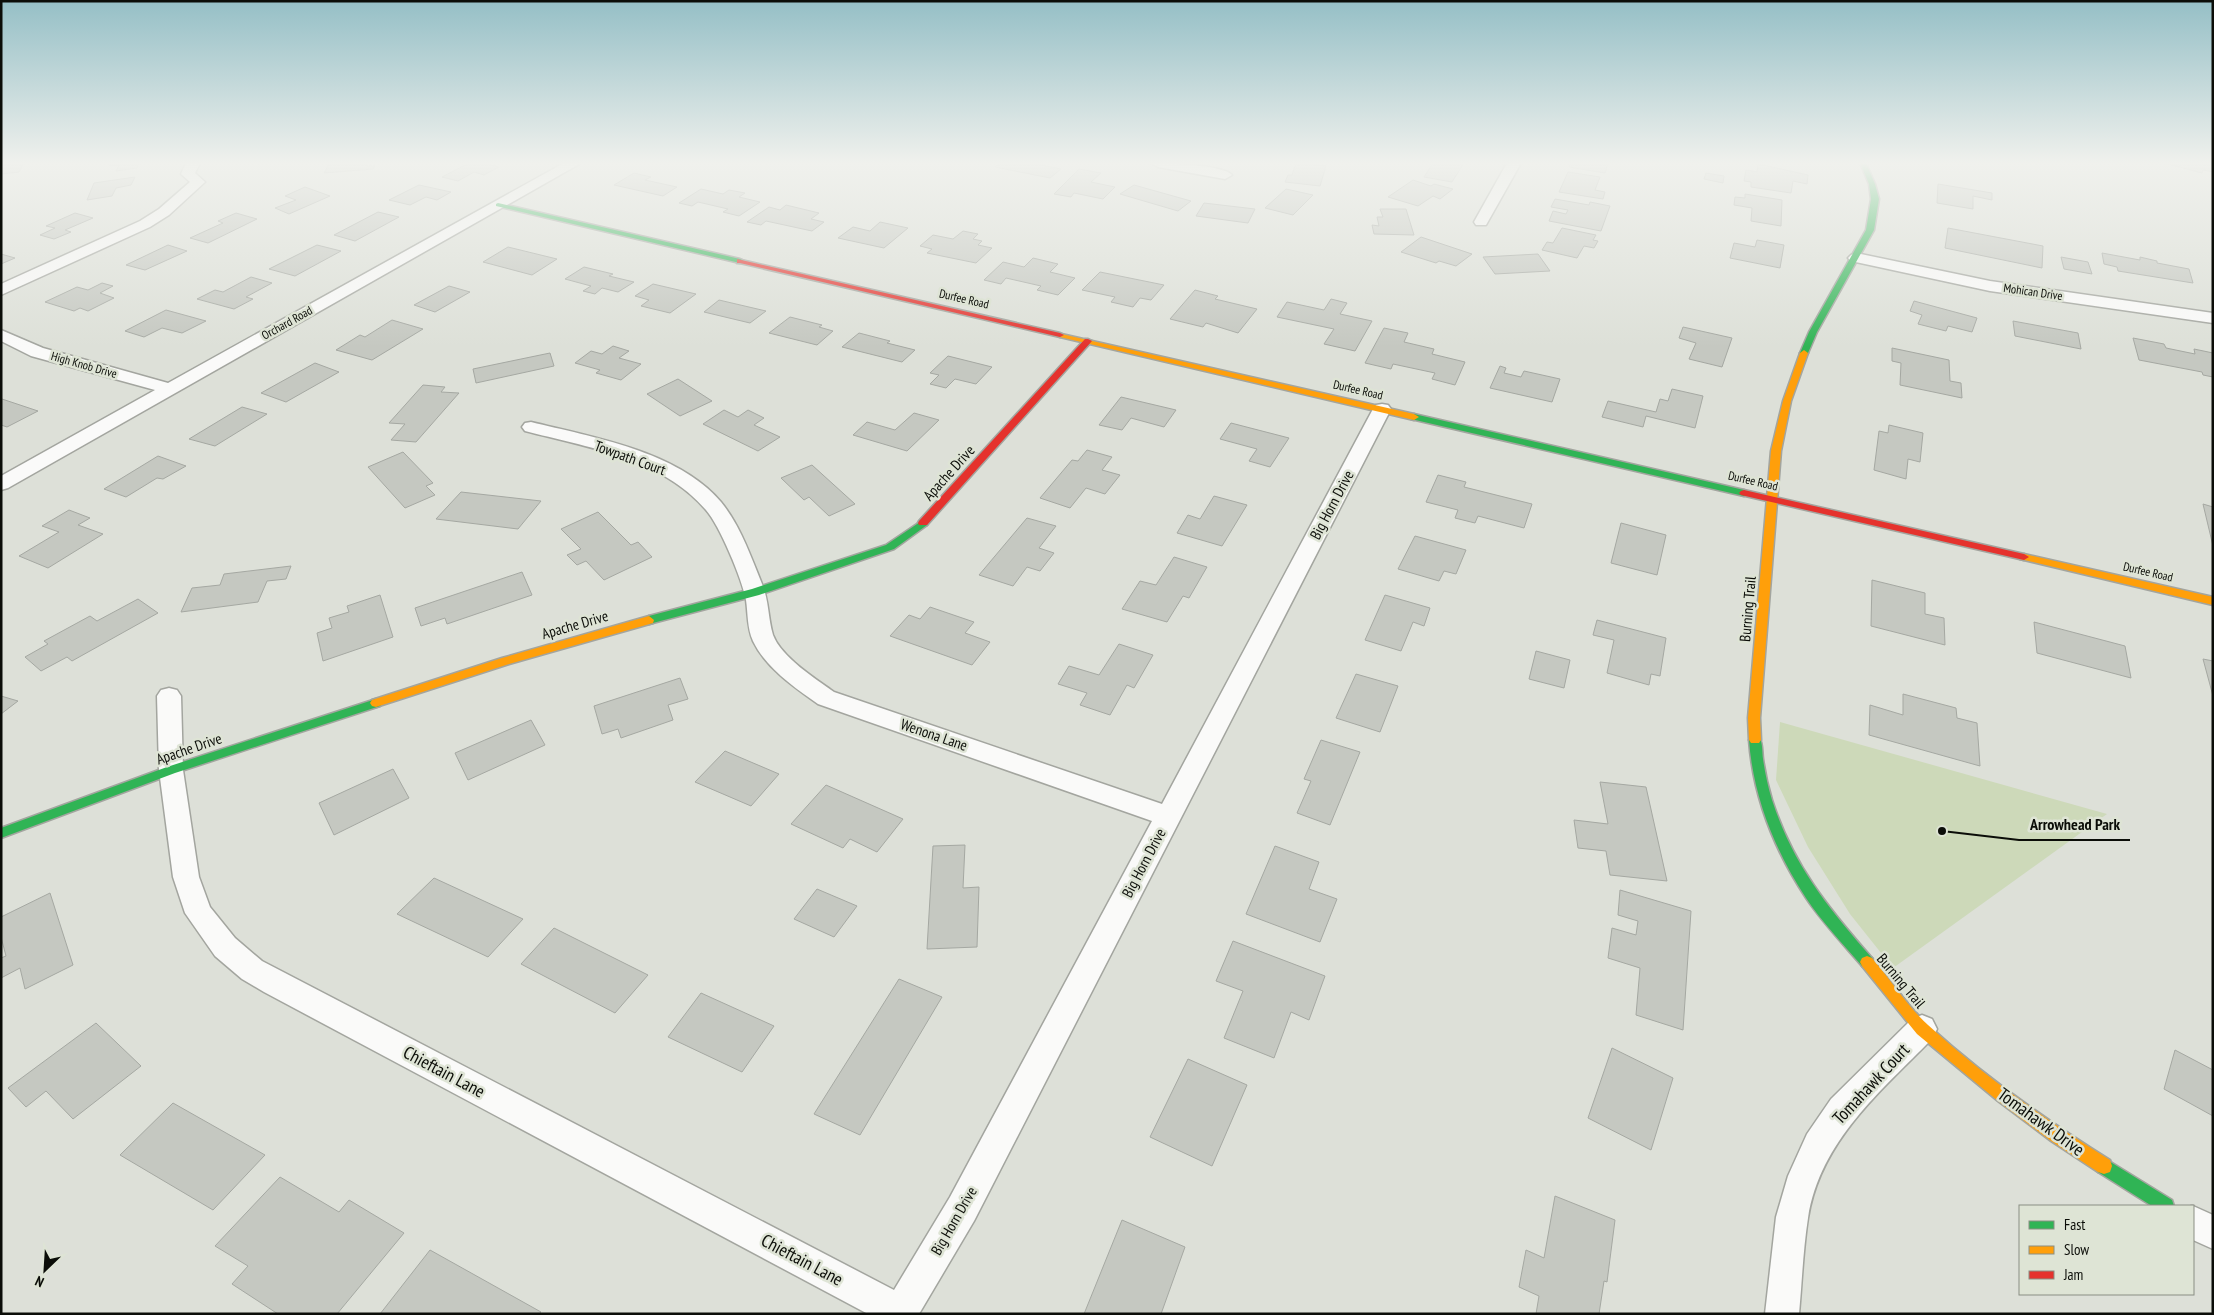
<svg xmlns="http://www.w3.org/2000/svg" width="2214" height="1315" font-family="'PT Sans Narrow',sans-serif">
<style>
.green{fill:#cdd9b9}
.building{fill:#c5c8c1;stroke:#a5a8a2}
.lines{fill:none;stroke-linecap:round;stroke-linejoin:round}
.street-casing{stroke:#a3a59f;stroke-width:3}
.fast-casing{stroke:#a3a59f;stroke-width:3}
.slow-casing{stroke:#a3a59f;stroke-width:3}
.jam-casing{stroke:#a3a59f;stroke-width:3}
.street{fill:#fafaf9;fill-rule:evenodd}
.fast{fill:#30b455;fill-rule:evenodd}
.slow{fill:#ff9f0a;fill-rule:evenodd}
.jam{fill:#e5322d;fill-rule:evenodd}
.labels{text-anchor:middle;stroke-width:5;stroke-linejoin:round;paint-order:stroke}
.far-street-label{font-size:12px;fill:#0b0d08;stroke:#dee4d5}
.street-label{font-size:15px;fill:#0b0d08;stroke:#dee4d5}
.near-street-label{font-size:18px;fill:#0b0d08;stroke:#dee4d5}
.leader{fill:none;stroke:#0b0d08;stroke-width:2}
.callout-dot{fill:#0b0d08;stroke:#dee4d5;stroke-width:2}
.callout-label{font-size:16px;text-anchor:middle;font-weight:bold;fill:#0b0d08;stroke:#dee4d5;stroke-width:5;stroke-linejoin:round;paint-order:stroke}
</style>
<rect width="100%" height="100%" fill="#dde0d8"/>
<!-- green -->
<path class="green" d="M 1780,722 L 2107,814 L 1893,968 L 1850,914 L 1808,847 L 1776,780 Z"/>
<!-- building -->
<path class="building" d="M 1,163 L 24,163 L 19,172 L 1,174 Z
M 112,163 L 139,163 L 137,168 L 116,171 L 119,165 L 110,166 Z
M 368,163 L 366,166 L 375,166 L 373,169 L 324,173 L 329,164 Z
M 469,163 L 482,163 L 499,167 L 484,175 L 474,172 L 458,181 L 442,177 Z
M 999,163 L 1032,163 L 1061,169 L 1050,178 L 995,167 Z
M 1296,163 L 1326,166 L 1320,186 L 1285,182 L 1288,175 L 1292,175 Z
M 1433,163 L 1464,163 L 1452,182 L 1424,177 Z
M 1570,163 L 1608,163 L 1605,173 L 1569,167 Z
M 2164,163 L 2213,163 L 2213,172 L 2203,170 L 2202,173 Z
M 1758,164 L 1808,175 L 1807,184 L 1793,181 L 1791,193 L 1751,187 L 1751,182 L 1744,181 L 1746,170 L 1757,172 Z
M 1079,169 L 1101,173 L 1091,182 L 1115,187 L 1103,199 L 1074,193 L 1071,197 L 1054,194 Z
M 1568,172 L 1600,177 L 1595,190 L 1605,192 L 1603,199 L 1559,192 Z
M 634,173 L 651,177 L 645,180 L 677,187 L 663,196 L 614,185 Z
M 1706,173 L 1724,176 L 1723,183 L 1704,179 Z
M 135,177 L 131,185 L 116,188 L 112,196 L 87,200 L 94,183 Z
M 1413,180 L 1431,186 L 1434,184 L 1453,189 L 1440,199 L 1433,196 L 1418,206 L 1388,197 Z
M 1938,184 L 1992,193 L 1992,200 L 1973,196 L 1973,209 L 1937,203 Z
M 419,185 L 451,192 L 437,200 L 426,197 L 410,205 L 389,200 Z
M 1134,185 L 1191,201 L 1178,211 L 1120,194 Z
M 305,187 L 330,196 L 289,214 L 275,208 L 296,200 L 285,196 Z
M 701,189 L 723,194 L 729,190 L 745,193 L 739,197 L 760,202 L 739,216 L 723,212 L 728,209 L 698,202 L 692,206 L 679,203 Z
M 1286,189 L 1313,195 L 1293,215 L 1265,208 Z
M 1745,194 L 1782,200 L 1781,226 L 1751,221 L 1752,208 L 1734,205 L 1735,197 L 1745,198 Z
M 1555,199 L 1589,205 L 1590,202 L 1610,206 L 1601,231 L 1549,221 L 1553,211 L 1566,214 L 1568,210 L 1551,207 Z
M 1204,203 L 1255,209 L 1248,223 L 1196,216 Z
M 786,205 L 819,213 L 811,219 L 824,222 L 812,231 L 766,221 L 761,225 L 747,222 L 769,207 L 780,210 Z
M 1380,209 L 1406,209 L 1414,235 L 1374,234 L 1372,225 L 1379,226 L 1377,217 L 1383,217 Z
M 378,212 L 399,217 L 355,241 L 334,235 Z
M 75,213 L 93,218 L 65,230 L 71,232 L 54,239 L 40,235 L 55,228 L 46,226 Z
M 236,213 L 257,219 L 208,243 L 190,238 L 223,223 L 218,221 Z
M 880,222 L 908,228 L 884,248 L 838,238 L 853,227 L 870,231 Z
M 1562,228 L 1596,235 L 1593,240 L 1598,241 L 1594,248 L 1584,246 L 1577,258 L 1542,250 L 1547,242 L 1553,243 Z
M 1948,228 L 2043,246 L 2042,268 L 1945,248 Z
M 963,231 L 978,234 L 973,239 L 982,241 L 978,245 L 992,248 L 976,263 L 927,253 L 932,249 L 920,246 L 933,235 L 953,239 Z
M 1421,237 L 1472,254 L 1456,266 L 1439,261 L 1436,263 L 1401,252 Z
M 1757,240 L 1784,245 L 1780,268 L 1730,258 L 1734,243 L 1755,247 Z
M 168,245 L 187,251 L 145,270 L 126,265 Z
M 317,245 L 341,251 L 295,276 L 269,269 Z
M 508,247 L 557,259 L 532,275 L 483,262 Z
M 2102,253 L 2140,260 L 2140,257 L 2157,261 L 2157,263 L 2189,269 L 2193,283 L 2118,271 L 2117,267 L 2104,264 Z
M 1,254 L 15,258 L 1,264 Z
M 1538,254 L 1550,271 L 1495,274 L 1483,257 Z
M 2061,257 L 2088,262 L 2092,274 L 2064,269 Z
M 1033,258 L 1058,264 L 1050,272 L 1075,278 L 1058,295 L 1037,290 L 1041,286 L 1006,278 L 1001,284 L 984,280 L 1003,262 L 1024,267 Z
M 584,267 L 613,274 L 609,276 L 634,282 L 618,292 L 602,288 L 595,294 L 583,291 L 591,286 L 565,279 Z
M 1100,272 L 1164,285 L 1151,300 L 1140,298 L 1133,307 L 1111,302 L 1115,297 L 1082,290 Z
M 251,277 L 272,283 L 246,297 L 253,299 L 234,309 L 197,299 L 215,290 L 223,292 Z
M 102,283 L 113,286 L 100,293 L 114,298 L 88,311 L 80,308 L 74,311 L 45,302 L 77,287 L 88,290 Z
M 653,284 L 696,294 L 670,313 L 641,306 L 649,300 L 635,296 Z
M 449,286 L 470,292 L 435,312 L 414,305 Z
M 1195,290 L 1218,296 L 1215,299 L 1257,309 L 1238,333 L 1206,323 L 1203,327 L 1170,319 Z
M 1331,299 L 1347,303 L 1340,314 L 1372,321 L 1355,351 L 1324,344 L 1334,329 L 1277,317 L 1287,302 L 1324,310 Z
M 719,300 L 766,311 L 750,323 L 704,312 Z
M 1914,301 L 1977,318 L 1972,332 L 1948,326 L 1946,331 L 1918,324 L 1922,315 L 1910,311 Z
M 166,310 L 206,321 L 182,333 L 162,328 L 144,337 L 125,331 Z
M 790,317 L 822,325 L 819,327 L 833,331 L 817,345 L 769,333 Z
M 392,320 L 423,329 L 372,360 L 336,350 L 360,335 L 365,337 Z
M 2013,321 L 2078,333 L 2081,349 L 2015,336 Z
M 1683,327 L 1732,338 L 1722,367 L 1689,359 L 1696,343 L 1679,338 Z
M 1384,328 L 1408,333 L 1404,342 L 1434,349 L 1432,354 L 1465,362 L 1455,385 L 1432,379 L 1435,373 L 1393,364 L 1391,369 L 1365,363 Z
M 859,333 L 890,341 L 887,343 L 915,350 L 902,362 L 842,347 Z
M 2133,338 L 2164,344 L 2166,348 L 2195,354 L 2194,349 L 2213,353 L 2213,377 L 2203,375 L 2202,372 L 2139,360 Z
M 613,346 L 629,351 L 619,358 L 641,364 L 621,380 L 596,373 L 600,370 L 575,363 L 591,351 L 602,354 Z
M 1892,348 L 1949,360 L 1950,381 L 1961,383 L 1962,398 L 1900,385 L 1901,363 L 1892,361 Z
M 550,353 L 554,366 L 476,383 L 473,369 Z
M 948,356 L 992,367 L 976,384 L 955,379 L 946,388 L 930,384 L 939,375 L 930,373 Z
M 315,363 L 339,372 L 286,402 L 261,393 Z
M 1500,366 L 1506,368 L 1504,373 L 1521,377 L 1524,371 L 1560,379 L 1552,402 L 1490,388 Z
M 678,379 L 712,401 L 680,416 L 647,394 Z
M 423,385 L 445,387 L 441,392 L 459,393 L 416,442 L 391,440 L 405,424 L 389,423 Z
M 1672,389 L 1703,396 L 1695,428 L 1646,416 L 1643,427 L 1602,417 L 1608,401 L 1656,412 L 1660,399 L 1668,401 Z
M 1121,397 L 1176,410 L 1164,427 L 1131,418 L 1122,430 L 1099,425 Z
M 1,399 L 2,399 L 38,411 L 7,427 L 1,425 Z
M 242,407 L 267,414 L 215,446 L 189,439 Z
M 724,410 L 738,417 L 748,410 L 764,418 L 754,425 L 780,437 L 758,451 L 703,424 Z
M 914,413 L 939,420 L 907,451 L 853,435 L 867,422 L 895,430 Z
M 1231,423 L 1289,438 L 1270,467 L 1249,461 L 1257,449 L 1220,439 Z
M 1889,425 L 1923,433 L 1920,462 L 1908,459 L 1906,479 L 1874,470 L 1879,431 L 1888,433 Z
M 1087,450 L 1112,457 L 1102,470 L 1120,475 L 1105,494 L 1086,488 L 1070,508 L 1040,498 L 1072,460 L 1078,461 Z
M 403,452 L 433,483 L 426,486 L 435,495 L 405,508 L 368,467 Z
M 158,456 L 186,466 L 163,479 L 157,478 L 126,497 L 104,489 Z
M 812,465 L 855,504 L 829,516 L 809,497 L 804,500 L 781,478 Z
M 1438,475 L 1466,482 L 1464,487 L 1532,504 L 1524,528 L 1478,516 L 1475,523 L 1455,518 L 1458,510 L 1426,502 Z
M 461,492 L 541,501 L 518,529 L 436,519 Z
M 1214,496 L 1247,505 L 1222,546 L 1177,533 L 1188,515 L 1200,519 Z
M 2203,504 L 2213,507 L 2213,546 Z
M 69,510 L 90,518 L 78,525 L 103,534 L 48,568 L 19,556 L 59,532 L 42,526 Z
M 598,512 L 631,545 L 638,542 L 652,557 L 604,580 L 586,561 L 577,565 L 567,555 L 581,549 L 561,529 Z
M 1027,518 L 1056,526 L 1039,548 L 1054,553 L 1040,571 L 1027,567 L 1013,586 L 979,575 Z
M 1621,523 L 1666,535 L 1657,575 L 1611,563 Z
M 1415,536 L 1466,550 L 1456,574 L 1444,571 L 1439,581 L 1398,569 Z
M 1174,557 L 1207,567 L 1189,598 L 1183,596 L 1167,622 L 1122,609 L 1140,581 L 1156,585 Z
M 291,566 L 286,579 L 267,581 L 258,602 L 181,612 L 192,588 L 220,585 L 224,574 Z
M 522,572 L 532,595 L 447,624 L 445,618 L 421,626 L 415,608 Z
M 1872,580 L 1925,593 L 1925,614 L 1944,618 L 1945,645 L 1871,626 Z
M 380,595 L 393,637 L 323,661 L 317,633 L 332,628 L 329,618 L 349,612 L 347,606 Z
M 1385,595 L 1430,608 L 1424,626 L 1413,622 L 1401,651 L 1365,640 Z
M 138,599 L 158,613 L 72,661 L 67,657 L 41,671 L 25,657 L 48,644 L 44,641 L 90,616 L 97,621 Z
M 930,607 L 974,622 L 965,633 L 990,642 L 972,665 L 890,636 L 909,615 L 920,619 Z
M 1597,620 L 1666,638 L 1660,676 L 1651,674 L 1649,685 L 1607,673 L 1614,640 L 1593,635 Z
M 2034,622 L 2125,646 L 2131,678 L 2037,653 Z
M 1119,644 L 1153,655 L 1134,688 L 1127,685 L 1110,715 L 1080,705 L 1087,693 L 1058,684 L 1069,666 L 1099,675 Z
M 1536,651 L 1570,660 L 1564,688 L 1529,679 Z
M 2203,659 L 2213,661 L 2213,696 Z
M 1356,674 L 1398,686 L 1380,732 L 1336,718 Z
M 680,678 L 688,699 L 668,705 L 673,720 L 621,738 L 618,729 L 602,734 L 594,706 Z
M 1903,694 L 1956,708 L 1957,718 L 1977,723 L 1980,766 L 1869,735 L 1870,705 L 1903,715 Z
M 1,696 L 18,701 L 1,714 Z
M 531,720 L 545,745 L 468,780 L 455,753 Z
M 1321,740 L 1360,752 L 1330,825 L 1297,813 L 1311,781 L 1304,779 Z
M 725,751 L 779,774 L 751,806 L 695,782 Z
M 393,769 L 409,798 L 334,835 L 319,803 Z
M 1600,782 L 1646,787 L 1667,881 L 1610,875 L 1606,851 L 1578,848 L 1574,820 L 1608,824 Z
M 826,785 L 903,819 L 877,852 L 850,839 L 843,848 L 791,824 Z
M 965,845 L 963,888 L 979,887 L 977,947 L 927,949 L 933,846 Z
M 1275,846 L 1319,862 L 1309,889 L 1337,899 L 1320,942 L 1246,914 Z
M 434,878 L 523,919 L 488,957 L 397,914 Z
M 817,889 L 857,906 L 834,937 L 794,919 Z
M 1620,890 L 1691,911 L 1683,1030 L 1636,1015 L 1640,968 L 1608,958 L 1612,928 L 1636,935 L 1638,921 L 1618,915 Z
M 50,893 L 73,965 L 25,989 L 20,968 L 1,978 L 1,958 L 6,956 L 1,937 L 1,917 Z
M 554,928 L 648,975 L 615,1013 L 521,964 Z
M 1233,941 L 1325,976 L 1309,1020 L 1291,1012 L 1274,1058 L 1224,1038 L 1243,991 L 1216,981 Z
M 899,979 L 942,997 L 860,1135 L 814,1114 Z
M 701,993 L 774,1026 L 742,1072 L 668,1037 Z
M 96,1023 L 141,1066 L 73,1119 L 46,1091 L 26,1107 L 8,1088 Z
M 1612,1048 L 1673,1078 L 1651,1150 L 1588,1118 Z
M 2175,1050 L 2213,1070 L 2213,1116 L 2164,1089 Z
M 1188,1059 L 1247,1085 L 1212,1166 L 1150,1137 Z
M 173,1103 L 265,1155 L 213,1210 L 120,1155 Z
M 280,1177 L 339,1212 L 349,1200 L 404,1233 L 337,1314 L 278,1314 L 232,1284 L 248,1266 L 215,1246 Z
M 1555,1196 L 1615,1220 L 1607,1282 L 1604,1281 L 1599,1314 L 1536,1314 L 1539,1296 L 1519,1287 L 1526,1250 L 1544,1258 Z
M 1122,1220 L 1185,1247 L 1161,1314 L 1084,1314 Z
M 430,1250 L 541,1312 L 539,1314 L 380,1314 Z"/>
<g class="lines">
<defs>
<path id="street" d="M 186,163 L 200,163 L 195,173 L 205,182 L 169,215 L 150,227 L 1,295 L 1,284 L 140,221 L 159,209 L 190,182 L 181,174 Z
M 564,163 L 581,163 L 8,488 L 1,490 L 1,476 L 155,390 L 31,356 L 1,341 L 1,330 L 43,348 L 168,383 Z
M 1151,163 C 1166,163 1224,165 1232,175 L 1225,179 L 1158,167 Z
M 1507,163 L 1521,163 L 1486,225 L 1476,225 L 1474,222 Z
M 1856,253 L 1990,281 L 2213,313 L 2213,323 L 1990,291 L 1851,261 L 1848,258 L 1851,255 Z
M 1382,404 L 1388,405 L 1391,409 L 974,1221 L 919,1314 L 868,1314 L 264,992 L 242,979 L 215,956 L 185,913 L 173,877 L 159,770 L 157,696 L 161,690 L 169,688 L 177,690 L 181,696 L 183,770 L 199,877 L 210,907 L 235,938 L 262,961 L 894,1290 L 950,1197 L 1152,821 L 818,704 C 794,687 766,668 753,641 C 747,628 748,613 746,600 C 742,579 720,526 706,510 C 662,458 586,447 525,431 L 522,427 L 525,423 L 531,422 C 592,437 678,451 721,502 C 740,525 751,557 762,584 C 769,600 768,619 773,635 C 781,657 816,679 834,692 L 1162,804 L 1373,409 L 1376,405 Z
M 1922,1015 L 1932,1019 L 1937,1029 L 1932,1039 C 1881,1091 1820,1141 1808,1218 C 1803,1250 1802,1282 1799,1314 L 1765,1314 L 1776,1217 L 1788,1176 L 1807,1134 L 1831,1099 L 1912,1019 Z
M 2191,1206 L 2193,1206 L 2213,1215 L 2213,1249 L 2193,1240 Z"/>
<path id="fast" d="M 1860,163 L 1866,163 L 1875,184 L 1879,199 L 1874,230 L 1817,332 L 1808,353 L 1804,356 L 1801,355 L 1800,353 L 1809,332 L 1866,230 L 1871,199 L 1869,184 Z
M 498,203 L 740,259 L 744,261 L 740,263 L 496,206 L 496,204 Z
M 1414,414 L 1744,490 L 1749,493 L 1744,496 L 1411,419 L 1409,417 Z
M 923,520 L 927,521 L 928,523 L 927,525 L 894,549 L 759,595 L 649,624 L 644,620 L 649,616 L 752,589 L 886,545 Z
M 376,699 L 380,700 L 382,703 L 380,706 L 175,773 L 1,838 L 1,828 L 167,767 Z
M 1755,735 L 1759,737 C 1763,743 1762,752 1763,759 C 1765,773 1768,787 1772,800 C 1793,865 1828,908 1872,958 L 1874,962 L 1872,966 L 1867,968 L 1862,966 C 1843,944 1822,922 1806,898 C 1775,851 1753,796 1749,740 L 1751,737 Z
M 2104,1158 L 2172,1200 L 2174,1206 L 2152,1206 L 2098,1172 L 2096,1166 L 2098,1160 Z"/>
<path id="slow" d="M 1057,333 L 1414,414 L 1419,417 L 1414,420 L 1060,337 L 1056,335 Z
M 1804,350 L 1808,353 L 1791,401 L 1781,451 L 1760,718 L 1761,740 L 1759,743 L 1751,743 L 1749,740 L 1748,718 L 1771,451 L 1783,401 L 1800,353 Z
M 2024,554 L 2213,597 L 2213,605 L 2020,559 L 2019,557 Z
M 649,616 L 654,620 L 653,623 L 509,664 L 376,707 L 372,706 L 370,703 L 372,700 L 502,658 Z
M 1867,956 L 1872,958 C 1889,978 1909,1008 1928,1025 C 1984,1076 2046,1120 2110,1160 L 2112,1166 L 2110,1172 L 2104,1174 L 2098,1172 L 2051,1141 L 1998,1101 L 1917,1034 L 1862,966 L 1860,962 L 1862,958 Z"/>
<path id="jam" d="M 737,259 L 1060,333 L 1064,335 L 1060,337 L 740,263 L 737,263 Z
M 1085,339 L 1088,339 L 1092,341 L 927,525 L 919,525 L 918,523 L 919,521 Z
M 1744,490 L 2024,554 L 2029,557 L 2024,560 L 1741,495 L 1739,493 L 1741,491 Z"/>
</defs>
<!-- street casing -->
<use href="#street" class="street-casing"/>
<!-- fast casing -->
<use href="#fast" class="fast-casing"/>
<!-- slow casing -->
<use href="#slow" class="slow-casing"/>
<!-- jam casing -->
<use href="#jam" class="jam-casing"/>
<!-- street -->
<use href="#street" class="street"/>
<!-- fast -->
<use href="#fast" class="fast"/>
<!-- slow -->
<use href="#slow" class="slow"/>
<!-- jam -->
<use href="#jam" class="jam"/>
</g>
<!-- sky -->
<linearGradient id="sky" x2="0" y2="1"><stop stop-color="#95bfc6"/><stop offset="0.47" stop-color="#f0f1ed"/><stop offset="1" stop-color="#f0f1ed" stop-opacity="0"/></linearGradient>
<rect width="2214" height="347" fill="url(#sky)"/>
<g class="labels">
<!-- far-street labels -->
<g class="far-street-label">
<text transform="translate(2033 292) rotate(8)" y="4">Mohican Drive</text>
<text transform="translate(964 299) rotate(13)" y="4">Durfee Road</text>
<text transform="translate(287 323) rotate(-29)" y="4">Orchard Road</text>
<text transform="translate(84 365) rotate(16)" y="4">High Knob Drive</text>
<text transform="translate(1358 390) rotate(13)" y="4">Durfee Road</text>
<text transform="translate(1753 481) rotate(13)" y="4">Durfee Road</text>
<text transform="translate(2148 572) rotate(13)" y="4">Durfee Road</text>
</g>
<!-- street labels -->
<g class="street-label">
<text transform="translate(630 458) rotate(20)" y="5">Towpath Court</text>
<text transform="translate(949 473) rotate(-48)" y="5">Apache Drive</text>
<text transform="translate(1332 505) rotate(-62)" y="5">Big Horn Drive</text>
<text transform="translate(1748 609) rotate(-85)" y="5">Burning Trail</text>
<text transform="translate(575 625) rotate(-16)" y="5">Apache Drive</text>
<text transform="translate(934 735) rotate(19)" y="5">Wenona Lane</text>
<text transform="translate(189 749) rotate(-19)" y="5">Apache Drive</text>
<text transform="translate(1144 863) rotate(-62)" y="5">Big Horn Drive</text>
<text transform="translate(1901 981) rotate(50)" y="5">Burning Trail</text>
<text transform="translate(954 1221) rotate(-60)" y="5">Big Horn Drive</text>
</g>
<!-- near-street labels -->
<g class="near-street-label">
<text transform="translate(444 1072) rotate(28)" y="6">Chieftain Lane</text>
<text transform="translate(1871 1084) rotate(-47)" y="6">Tomahawk Court</text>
<text transform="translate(2041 1122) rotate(36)" y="6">Tomahawk Drive</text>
<text transform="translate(802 1260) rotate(28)" y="6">Chieftain Lane</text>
</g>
</g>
<!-- callouts -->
<path class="leader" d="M1942 831L2019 840H2130"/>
<circle class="callout-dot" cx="1942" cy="831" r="5"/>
<g class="callout-label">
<text x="2075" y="830">Arrowhead Park</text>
</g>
<!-- border -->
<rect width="2214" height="1315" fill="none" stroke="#0b0d08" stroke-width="5"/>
<!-- legend -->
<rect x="2019" y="1205" width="175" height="90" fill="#dee4d5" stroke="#8a8e83"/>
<rect x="2029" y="1221" width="25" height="8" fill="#30b455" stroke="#8a8e83"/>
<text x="2064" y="1230" font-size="15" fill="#0b0d08">Fast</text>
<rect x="2029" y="1246" width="25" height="8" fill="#ff9f0a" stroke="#8a8e83"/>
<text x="2064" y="1255" font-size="15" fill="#0b0d08">Slow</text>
<rect x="2029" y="1271" width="25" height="8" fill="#e5322d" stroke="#8a8e83"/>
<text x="2064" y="1280" font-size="15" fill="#0b0d08">Jam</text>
<!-- north arrow -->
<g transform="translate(45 1270) rotate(205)" stroke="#dee4d5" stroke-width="4" paint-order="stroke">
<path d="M0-4L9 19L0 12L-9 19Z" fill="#0b0d08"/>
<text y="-8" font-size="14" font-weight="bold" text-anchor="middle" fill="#0b0d08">N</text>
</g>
</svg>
